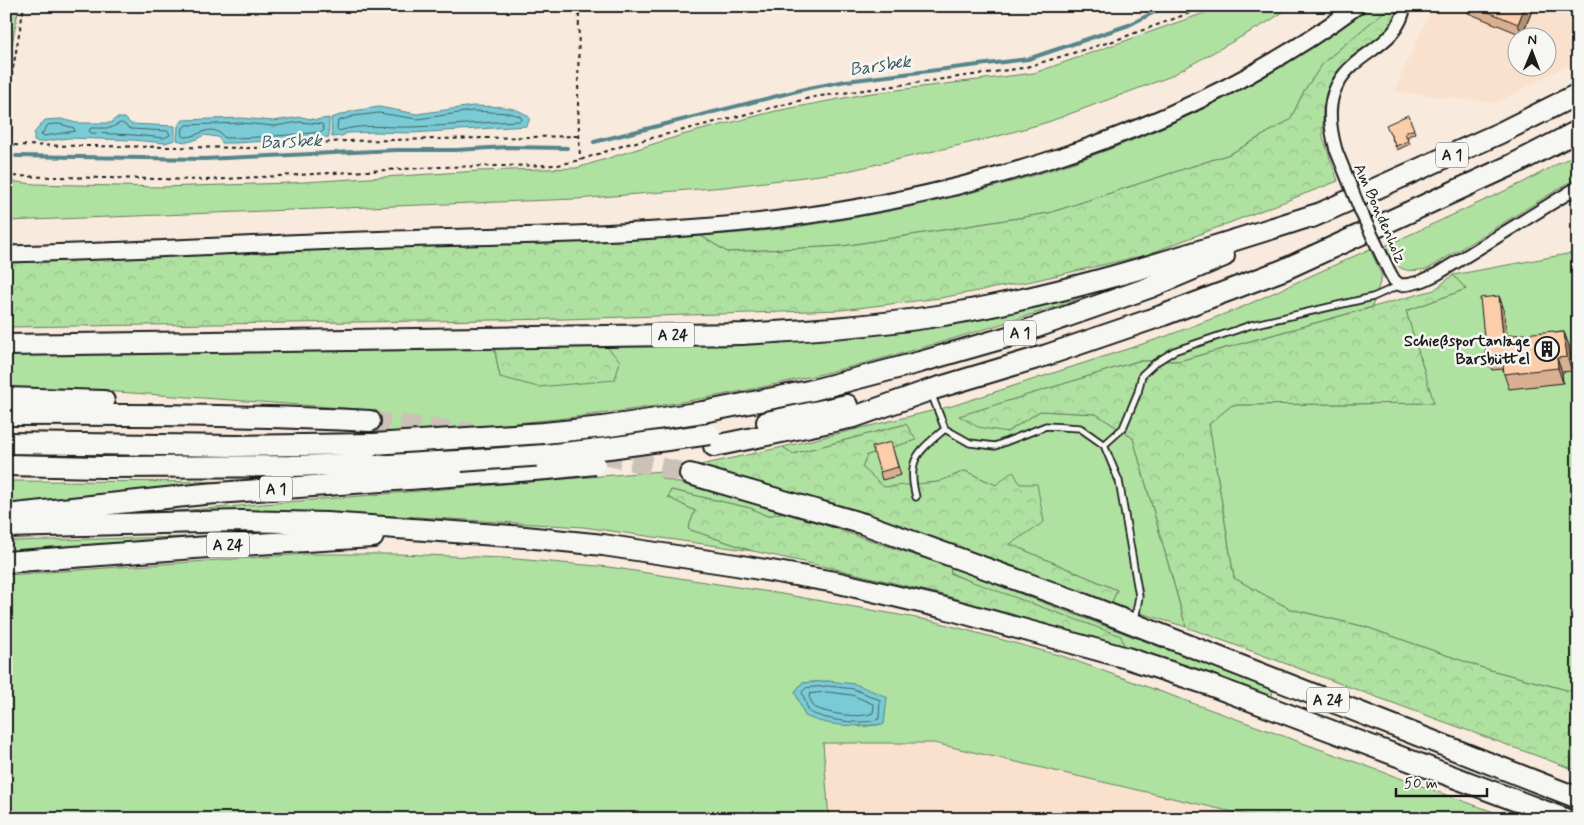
<svg xmlns="http://www.w3.org/2000/svg" width="1584" height="825" font-family="Mynerve,sans-serif">
<style>
.built{fill:#f9e1cd;fill-rule:evenodd}
.green{fill:#afe1a1;stroke:#667e5e;fill-rule:evenodd}
.forest{fill:url(#forest-crowns);stroke:#667e5e}
.water{fill:#7acbd5;stroke:#54858b}
.lines{fill:none;stroke-linecap:round;stroke-linejoin:round}
.shore{stroke:#426266;stroke-width:1}
.stream{stroke:#54858b;stroke-width:4}
.highway-tunnel{stroke:#ccc1b6;stroke-width:20;stroke-dasharray:20 10;stroke-linecap:butt}
.lane-casing{stroke:#1c1c1c;stroke-width:9}
.street-casing{stroke:#1c1c1c;stroke-width:15}
.secondary-casing{stroke:#1c1c1c;stroke-width:19}
.highway-casing{stroke:#1c1c1c;stroke-width:24}
.path{stroke:#1c1c1c;stroke-width:2;stroke-dasharray:4 4;stroke-linecap:butt}
.lane{stroke:#f6f6f2;stroke-width:5.5}
.street{stroke:#f6f6f2;stroke-width:11}
.secondary{stroke:#f6f6f2;stroke-width:15}
.highway{stroke:#f6f6f2;stroke-width:20}
.street-bridge-casing{stroke:#1c1c1c;stroke-width:15;stroke-linecap:butt}
.highway-bridge-casing{stroke:#1c1c1c;stroke-width:24;stroke-linecap:butt}
.street-bridge{stroke:#f6f6f2;stroke-width:11}
.highway-bridge{stroke:#f6f6f2;stroke-width:20}
.wall{fill:#d8b091;stroke:#1c1c1c}
.shaded-wall{fill:#b09076;stroke:#1c1c1c}
.building{fill:#fbcda9;stroke:#1c1c1c}
.labels{text-anchor:middle;stroke-width:5;stroke-linejoin:round;paint-order:stroke}
.shield{fill:#f6f6f2;stroke:#5d5d5c;stroke-width:1}
.shield-label{font-size:15px;font-weight:bold;fill:#1c1c1c}
.street-label{font-size:16px;fill:#1c1c1c;stroke:#f6f6f2}
.poi-label{font-size:16px;font-weight:bold;fill:#1c1c1c;stroke:#f6f6f2;text-anchor:end}
.water-label{font-size:18px;font-style:italic;fill:#3d595d;stroke:#f6f6f2}
</style>
<defs>
<pattern id="forest-crowns" width="20" height="18" patternUnits="userSpaceOnUse" patternTransform="scale(1.25)"><rect width="20" height="18" fill="#afe1a1"/><path d="M2 6a3 3 0 1 1 6 0M12 15a3 3 0 1 1 6 0" fill="none" stroke="#96c08a"/></pattern>
</defs>
<rect width="100%" height="100%" fill="#f8eadc"/>
<filter id="ink" filterUnits="userSpaceOnUse"><feTurbulence type="fractalNoise" baseFrequency=".02" numOctaves="2"/><feDisplacementMap in="SourceGraphic" scale="10" xChannelSelector="R" yChannelSelector="G"/><feConvolveMatrix kernelMatrix="1 2 1 2 8 2 1 2 1" color-interpolation-filters="sRGB"/></filter>
<g filter="url(#ink)">
<!-- built -->
<path class="built" d="M 1433,6 L 1578,6 L 1578,60 L 1496,103 L 1394,91 ZM 1516,38 L 1546,38 L 1546,68 L 1516,68 Z
M 823,743 L 934,743 L 1263,819 L 829,819 Z"/>
<!-- green -->
<path class="green" d="M 1224,6 L 1292,6 L 1268,22 L 1169,77 L 1048,122 L 995,137 L 843,172 L 725,187 L 576,199 L 6,221 L 6,181 L 35,184 L 161,187 L 289,183 L 479,171 L 577,168 L 682,135 L 776,111 L 865,94 L 1034,73 Z
M 1370,6 L 1395,6 L 1386,10 L 1324,62 L 1304,91 L 1290,120 L 1230,154 L 1049,213 L 843,246 L 727,252 L 701,236 C 727,234 754,232 780,229 C 992,201 1198,138 1370,6 Z
M 1578,153 L 1578,177 L 1428,269 C 1400,273 1398,270 1385,246 L 1522,183 Z
M 1370,249 L 1382,276 L 1372,307 L 1179,361 L 1138,361 L 960,416 L 1007,432 L 1040,411 L 1096,414 L 1133,438 L 1186,627 L 1111,604 L 1117,590 L 1010,544 L 996,485 L 965,471 L 938,482 L 884,488 L 862,467 L 867,455 L 915,440 L 906,424 L 793,454 L 783,447 L 952,406 L 1164,337 L 1240,308 Z
M 1578,252 L 1578,693 L 1483,668 L 1366,627 L 1290,609 L 1234,578 L 1209,424 L 1232,405 L 1433,403 L 1406,311 L 1466,289 L 1453,275 Z
M 1083,294 L 1085,297 C 986,330 887,360 786,382 C 650,412 508,427 369,433 L 371,410 L 118,392 L 6,388 L 6,353 L 494,347 L 500,377 L 606,346 Z
M 662,471 L 661,478 L 786,512 L 767,516 L 750,508 L 671,490 L 668,497 L 695,511 L 688,529 L 753,551 L 583,527 L 400,516 L 154,513 Z
M 6,481 L 263,482 L 6,504 Z
M 234,536 L 6,554 L 6,541 Z
M 306,554 L 398,554 L 504,558 L 609,567 L 782,594 L 933,621 L 1062,656 L 1513,819 L 1263,819 L 934,743 L 823,743 L 829,819 L 6,819 L 6,575 ZM 828,681 L 884,724 L 860,727 L 795,692 L 802,683 Z
M 950,567 L 1273,690 L 1271,701 L 1126,651 L 951,573 Z"/>
<!-- forest -->
<path class="forest" d="M 6,6 L 19,6 L 6,77 Z
M 1395,6 L 1400,6 L 1399,15 L 1389,30 L 1336,72 L 1326,93 L 1323,110 L 1323,137 L 1338,181 L 1146,255 L 1032,281 L 940,298 L 841,310 L 565,319 L 6,327 L 6,259 L 701,236 L 727,252 L 843,246 L 1049,213 L 1230,154 L 1290,120 L 1304,91 L 1324,62 L 1386,10 Z
M 1453,275 L 1466,289 L 1406,311 L 1434,403 L 1232,405 L 1209,424 L 1234,578 L 1290,609 L 1366,627 L 1483,668 L 1578,693 L 1578,771 L 1186,627 L 1133,438 L 1096,414 L 1040,411 L 1007,432 L 978,427 L 959,416 L 1138,361 L 1179,361 L 1434,290 Z
M 606,346 L 620,361 L 615,380 L 538,387 L 500,377 L 494,347 Z
M 906,424 L 916,440 L 867,455 L 862,467 L 884,487 L 938,482 L 965,471 L 996,485 L 1013,471 L 1020,484 L 1037,484 L 1044,522 L 1010,544 L 1117,590 L 1111,604 L 861,511 L 696,466 L 783,447 L 793,454 Z
M 671,490 L 750,508 L 767,516 L 786,512 L 950,567 L 951,574 L 1121,636 L 1126,651 L 943,595 L 845,571 L 753,551 L 688,529 L 695,511 L 668,497 Z"/>
<!-- water -->
<path class="water" d="M 473,106 C 491,107 516,104 530,118 L 527,126 L 410,133 L 376,132 L 347,133 L 342,136 L 332,137 L 331,118 L 353,111 L 379,107 L 417,114 Z
M 301,117 L 316,120 L 329,118 L 329,137 L 236,143 L 222,143 L 218,137 L 204,135 C 194,141 188,144 177,140 L 178,126 L 183,120 L 241,118 L 273,121 Z
M 116,118 L 125,118 L 131,124 L 175,126 L 175,140 L 165,143 L 133,140 L 68,138 L 40,142 L 34,141 L 34,133 L 45,120 L 61,119 L 76,123 L 111,123 Z
M 828,681 L 855,684 L 887,697 L 884,724 C 856,727 830,727 805,716 L 795,692 L 802,683 Z"/>
<g class="lines">
<!-- shore -->
<path class="shore" d="M 473,111 L 509,113 L 520,116 L 522,119 L 520,121 C 484,122 448,126 412,127 C 388,128 362,123 339,131 L 337,129 L 338,121 L 354,116 L 379,113 L 417,119 Z
M 300,122 L 322,124 L 324,130 L 322,132 C 290,135 257,138 225,138 C 210,121 200,137 185,137 L 182,135 L 183,128 L 186,125 L 241,123 L 274,126 Z
M 122,123 L 131,129 L 168,131 L 170,135 L 164,138 L 134,135 L 91,133 L 89,131 L 91,128 L 111,128 L 118,124 Z
M 60,124 L 74,128 L 75,131 L 44,136 L 41,135 L 48,125 Z
M 828,686 L 854,689 L 880,700 L 879,719 C 860,726 827,720 809,712 L 802,692 L 806,688 Z
M 828,692 L 852,695 L 873,704 L 874,706 L 873,713 C 861,719 827,714 814,707 L 809,697 L 810,694 Z"/>
<!-- stream -->
<path class="stream" d="M 594,142 L 809,88 L 846,81 L 1028,59 L 1129,25 L 1166,6
M 16,156 L 204,159 L 396,150 L 456,150 L 507,147 L 567,148"/>
<!-- highway-tunnel -->
<path class="highway-tunnel" d="M 370,421 L 472,433
M 513,439 L 596,453 L 690,474"/>
<defs>
<path id="lane" d="M 931,393 L 945,429 L 970,443 L 995,446 L 1046,426 L 1080,428 L 1104,445
M 916,497 C 906,459 918,452 945,429
M 1135,620 L 1139,596 L 1119,481 L 1104,445 L 1123,428 L 1138,392 L 1142,375 L 1155,363 L 1174,351 L 1251,325 L 1373,297 L 1400,285"/>
<path id="street" d="M 1336,150 C 1327,118 1326,89 1353,65 C 1375,46 1399,38 1405,6
M 1389,271 L 1394,280 L 1400,285 C 1414,285 1425,280 1437,274 L 1578,187"/>
<path id="secondary" d="M 6,254 C 135,251 263,243 392,239 C 495,236 598,235 700,227 C 927,210 1172,143 1357,6"/>
<path id="highway" d="M 1312,217 L 1500,133 L 1578,94
M 6,345 L 743,334 C 808,330 874,326 938,316 C 1070,294 1197,252 1324,212
M 6,398 L 104,401
M 703,412 L 809,391 L 920,362 L 1011,336 L 1151,287 L 1224,256
M 6,415 C 128,414 249,415 370,421
M 767,422 L 847,405
M 6,443 L 236,446 L 374,444
M 714,446 L 854,417 L 930,390 L 1047,355 L 1161,316 L 1283,270 L 1514,164 L 1578,131
M 6,465 L 102,467 L 291,466 L 461,461
M 690,474 L 864,524 L 1078,602 L 1578,798
M 6,515 L 204,494 L 547,469
M 6,527 L 240,521 L 327,523 L 525,537 L 603,545 L 736,565 L 835,582 L 941,607 L 1127,658 L 1207,684 L 1565,819
M 6,562 L 208,547 L 373,537"/>
</defs>
<!-- lane casing -->
<use href="#lane" class="lane-casing"/>
<!-- street casing -->
<use href="#street" class="street-casing"/>
<!-- secondary casing -->
<use href="#secondary" class="secondary-casing"/>
<!-- highway casing -->
<use href="#highway" class="highway-casing"/>
<!-- path -->
<path class="path" d="M 579,6 L 578,104 L 580,160
M 6,108 L 24,6
M 6,145 L 254,148 L 345,141 L 578,136
M 6,176 L 207,180 L 439,167 L 558,165 L 580,160 L 628,144 L 814,97 L 1023,68 L 1113,41 L 1209,6"/>
<!-- lane -->
<use href="#lane" class="lane"/>
<!-- street -->
<use href="#street" class="street"/>
<!-- secondary -->
<use href="#secondary" class="secondary"/>
<!-- highway -->
<use href="#highway" class="highway"/>
<defs>
<path id="street-bridge" d="M 1336,150 L 1361,212 L 1389,271"/>
<path id="highway-bridge" d="M 374,444 L 544,433 L 603,427 L 703,412
M 461,461 L 545,455 L 609,448 L 710,434
M 547,469 L 595,464"/>
</defs>
<!-- street-bridge casing -->
<use href="#street-bridge" class="street-bridge-casing"/>
<!-- highway-bridge casing -->
<use href="#highway-bridge" class="highway-bridge-casing"/>
<!-- street-bridge -->
<use href="#street-bridge" class="street-bridge"/>
<!-- highway-bridge -->
<use href="#highway-bridge" class="highway-bridge"/>
</g>
<!-- wall -->
<path class="wall" d="M 1465,6 L 1534,6 L 1522,35 L 1468,13 Z
M 1408,115 L 1415,133 L 1407,137 L 1410,144 L 1397,150 L 1388,129 Z
M 1499,296 L 1504,310 L 1507,336 L 1564,332 L 1569,346 L 1572,371 L 1562,372 L 1563,383 L 1509,389 L 1504,374 L 1503,369 L 1492,370 L 1486,356 Z
M 893,450 L 901,475 L 882,480 L 880,472 Z"/>
<!-- shaded-wall -->
<path class="shaded-wall" d="M 1525,6 L 1534,6 L 1522,35 L 1518,24 Z
M 1499,296 L 1504,310 L 1509,351 L 1503,336 Z
M 1564,332 L 1569,346 L 1572,371 L 1567,357 Z
M 1557,358 L 1562,372 L 1563,383 L 1558,368 Z"/>
<!-- building -->
<path class="building" d="M 1474,6 L 1525,6 L 1518,24 Z
M 1408,115 L 1414,129 L 1405,133 L 1408,141 L 1396,146 L 1386,125 Z
M 1499,296 L 1503,336 L 1554,331 L 1554,333 L 1564,332 L 1567,357 L 1557,358 L 1558,368 L 1504,374 L 1502,354 L 1486,356 L 1480,298 Z
M 891,442 L 898,467 L 880,472 L 872,447 Z
M 1276,815 L 1286,819 L 1275,819 Z"/>
</g>
<!-- icons -->
<defs>
<symbol id="building-ring" viewBox="-11 -11 22 22"><circle r="9.5" fill="#f6f6f2" stroke="#1c1c1c" stroke-width="1.5"/><path d="M-4-6H4V6H1V3H-1V6H-4ZM-2.5-4.3h1.7v1.8h-1.7ZM.8-4.3h1.7v1.8H.8ZM-2.5-1h1.7V.8h-1.7ZM.8-1h1.7V.8H.8Z" fill="#1c1c1c"/></symbol>
</defs>
<g fill-rule="evenodd">
<use href="#building-ring" x="1533" y="335" width="28" height="28"/>
</g>
<g class="labels">
<!-- shield labels -->
<g class="shield">
<rect x="1436" y="142.5" width="32" height="25" rx="4"/>
<rect x="1004" y="320.5" width="32" height="25" rx="4"/>
<rect x="652" y="322.5" width="42" height="25" rx="4"/>
<rect x="260" y="476.5" width="32" height="25" rx="4"/>
<rect x="207" y="532.5" width="42" height="25" rx="4"/>
<rect x="1307" y="687.5" width="42" height="25" rx="4"/>
</g>
<g class="shield-label">
<text x="1452" y="160">A 1</text>
<text x="1020" y="338">A 1</text>
<text x="673" y="340">A 24</text>
<text x="276" y="494">A 1</text>
<text x="228" y="550">A 24</text>
<text x="1328" y="705">A 24</text>
</g>
<!-- street labels -->
<g class="street-label">
<text transform="translate(1381 213) rotate(66)" y="6">Am Bondenholz</text>
</g>
<!-- poi labels -->
<g class="poi-label">
<text x="1530" y="346">Schießsportanlage<tspan x="1530" dy="18">Barsbüttel</tspan></text>
</g>
<!-- water labels -->
<g class="water-label">
<text transform="translate(880 65) rotate(-8)" y="6">Barsbek</text>
<text transform="translate(291 141) rotate(-2)" y="6">Barsbek</text>
</g>
</g>
<!-- margin -->
<rect width="1584" height="825" fill="none" stroke="#f6f6f2" stroke-width="25"/>
<rect x="12" y="12" width="1559" height="800" fill="none" stroke="#1c1c1c" stroke-width="2" filter="url(#ink)"/>
<!-- north arrow -->
<g transform="translate(1532 52) rotate(1)"><circle r="24" fill="#f6f6f2" stroke="#9f9f9c"/>
<path d="M0-4L9 19L0 12L-9 19Z" fill="#1c1c1c"/>
<text y="-8" font-size="14" font-weight="bold" text-anchor="middle" fill="#1c1c1c">N</text>
</g>
<!-- scale -->
<path d="M1396 788v8h91v-8" fill="none" stroke="#1c1c1c" stroke-width="2.5"/>
<text x="1404" y="788" font-size="15" fill="#1c1c1c" stroke="#f6f6f2" stroke-width="4" paint-order="stroke">50 m</text>
</svg>
